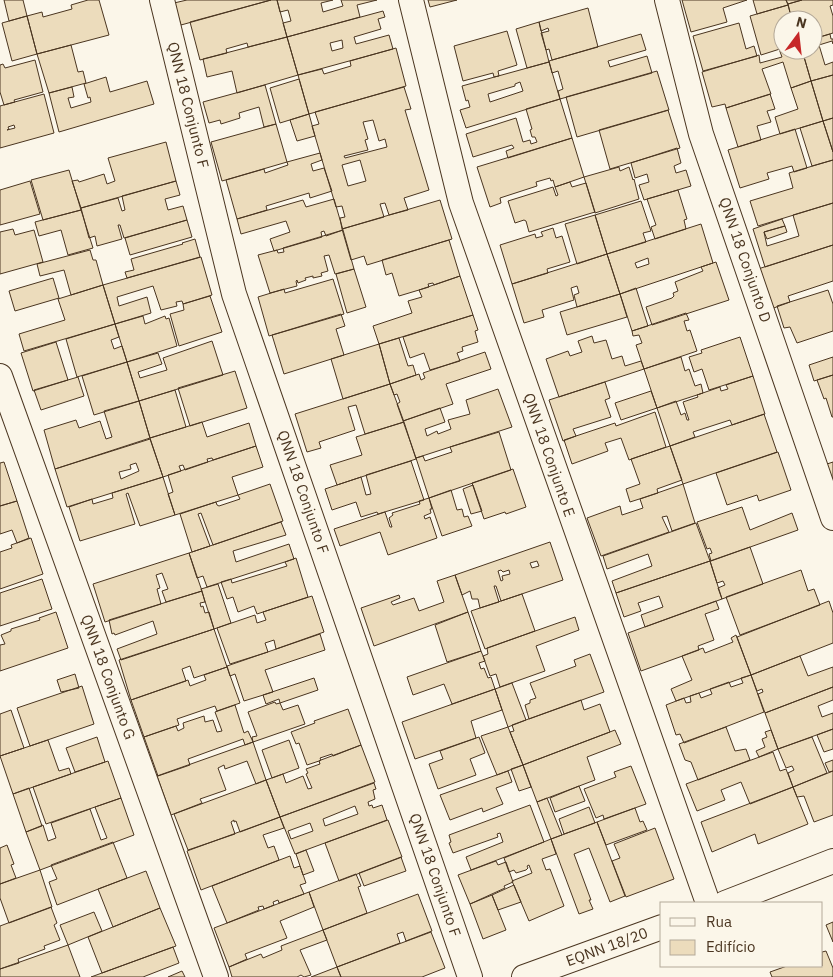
<svg xmlns="http://www.w3.org/2000/svg" width="833" height="977" font-family="'IBM Plex Sans',sans-serif">
<style>
.building{fill:#ecdcbc;stroke:#4a3520;fill-rule:evenodd}
.lines{fill:none;stroke-linecap:round;stroke-linejoin:round}
.street-casing{stroke:#4a3520;stroke-width:26}
.street{stroke:#fbf6e9;stroke-width:24}
.labels{text-anchor:middle;stroke-width:4;stroke-linejoin:round;paint-order:stroke}
.street-label{font-size:15px;fill:#4a3520;stroke:#fbf6e9}
</style>
<rect width="100%" height="100%" fill="#fbf6e9"/>
<!-- building -->
<path class="building" d="M 4,0 L 23,0 L 27,16 L 9,21 Z
M 88,0 L 99,0 L 109,35 L 37,54 L 27,16 L 42,12 L 43,17 L 72,9 L 71,5 Z
M 187,0 L 271,0 L 181,25 L 174,3 Z
M 271,0 L 277,0 L 287,37 L 248,47 L 247,43 L 226,49 L 227,53 L 200,60 L 190,22 Z
M 277,0 L 333,0 L 321,3 L 323,12 L 343,6 L 341,0 L 377,0 L 357,5 L 360,17 L 287,37 L 283,23 L 291,21 L 288,10 L 280,12 Z
M 428,0 L 457,0 L 430,7 Z
M 682,0 L 747,0 L 723,8 L 727,22 L 691,32 Z
M 753,0 L 786,0 L 788,5 L 757,14 Z
M 786,0 L 802,0 L 788,4 Z
M 802,0 L 833,0 L 833,5 L 830,6 L 833,16 L 833,33 L 813,39 L 813,20 L 792,20 L 788,4 Z
M 788,5 L 792,20 L 783,20 L 783,48 L 761,55 L 750,16 Z
M 588,8 L 598,47 L 552,60 L 549,49 L 546,50 L 541,33 L 549,31 L 548,28 L 541,31 L 539,22 Z
M 383,11 L 385,17 L 378,19 L 381,29 L 354,37 L 356,44 L 389,35 L 393,49 L 298,75 L 287,37 ZM 342,40 L 343,48 L 332,51 L 330,43 Z
M 27,16 L 37,54 L 12,61 L 2,23 Z
M 539,22 L 549,62 L 527,68 L 516,29 Z
M 739,23 L 746,49 L 754,46 L 757,56 L 703,71 L 693,36 Z
M 507,31 L 517,65 L 498,71 L 499,76 L 494,77 L 493,73 L 463,81 L 454,46 Z
M 641,34 L 646,50 L 608,61 L 610,67 L 647,56 L 652,73 L 560,99 L 558,91 L 563,89 L 558,71 L 552,73 L 549,61 Z
M 830,34 L 831,39 L 833,39 L 833,44 L 832,41 L 819,45 L 825,65 L 833,62 L 833,75 L 811,81 L 802,50 L 813,50 L 813,39 Z
M 287,37 L 298,75 L 237,93 L 232,71 L 207,77 L 203,59 Z
M 71,45 L 78,72 L 83,71 L 86,83 L 49,93 L 37,54 Z
M 396,48 L 406,86 L 309,114 L 298,75 L 322,69 L 324,74 L 351,66 L 350,61 Z
M 783,48 L 783,50 L 802,50 L 811,81 L 791,88 L 783,62 L 762,69 L 771,94 L 726,108 L 725,104 L 712,107 L 702,72 L 759,55 L 760,63 L 782,57 L 779,49 Z
M 35,60 L 43,92 L 14,100 L 15,102 L 4,105 L 0,92 L 0,65 L 3,64 L 5,68 Z
M 549,62 L 560,99 L 466,128 L 460,110 L 470,107 L 468,100 L 466,101 L 462,86 ZM 520,82 L 523,91 L 490,102 L 488,94 L 515,86 L 515,84 Z
M 657,71 L 669,110 L 577,137 L 566,97 Z
M 833,75 L 833,118 L 823,121 L 811,81 Z
M 106,77 L 110,92 L 147,81 L 154,104 L 59,132 L 49,93 L 72,87 L 74,97 L 68,98 L 71,108 L 91,102 L 90,97 L 88,98 L 84,84 Z
M 299,79 L 309,114 L 280,123 L 270,88 Z
M 811,81 L 823,121 L 780,134 L 775,117 L 798,109 L 791,88 Z
M 265,85 L 276,124 L 264,127 L 259,107 L 239,113 L 240,118 L 221,124 L 220,120 L 209,123 L 203,102 Z
M 404,87 L 411,109 L 405,110 L 429,190 L 404,198 L 408,210 L 389,215 L 385,203 L 380,204 L 384,217 L 342,229 L 340,218 L 345,217 L 342,206 L 336,207 L 312,126 L 319,124 L 315,112 ZM 373,120 L 379,141 L 385,139 L 387,147 L 345,158 L 344,156 L 368,150 L 365,140 L 368,139 L 363,122 ZM 360,160 L 366,181 L 348,186 L 342,165 Z
M 44,94 L 54,133 L 0,148 L 0,106 ZM 14,125 L 15,128 L 7,130 L 9,129 L 8,127 Z
M 770,94 L 775,109 L 767,111 L 771,122 L 757,126 L 761,140 L 738,147 L 726,108 Z
M 560,99 L 572,138 L 508,158 L 506,151 L 514,148 L 512,145 L 473,157 L 466,134 L 516,118 L 523,142 L 530,140 L 531,144 L 537,142 L 535,137 L 532,137 L 530,130 L 532,129 L 526,109 Z
M 668,110 L 680,148 L 610,169 L 599,130 Z
M 309,114 L 315,136 L 297,141 L 290,120 Z
M 833,118 L 833,152 L 823,121 Z
M 823,121 L 833,152 L 833,160 L 812,166 L 800,128 Z
M 276,124 L 287,162 L 222,181 L 211,142 Z
M 795,129 L 807,168 L 794,172 L 792,166 L 767,173 L 769,179 L 740,188 L 728,150 Z
M 572,138 L 584,177 L 555,187 L 553,180 L 551,181 L 550,178 L 536,182 L 537,186 L 500,198 L 501,203 L 490,207 L 477,167 Z
M 166,142 L 176,181 L 81,208 L 72,181 L 78,180 L 79,182 L 104,174 L 107,184 L 115,181 L 108,158 Z
M 677,148 L 681,163 L 674,166 L 676,173 L 686,170 L 691,186 L 644,200 L 639,185 L 649,182 L 647,174 L 635,178 L 631,163 Z
M 320,153 L 322,160 L 311,164 L 313,171 L 324,168 L 332,191 L 310,198 L 309,193 L 266,206 L 267,210 L 237,219 L 226,180 L 264,169 L 265,173 L 288,165 L 287,162 Z
M 833,160 L 833,203 L 758,226 L 750,201 L 793,188 L 789,173 Z
M 619,167 L 620,171 L 629,167 L 633,180 L 634,179 L 639,199 L 595,213 L 584,177 Z
M 69,170 L 81,210 L 43,220 L 31,180 Z
M 30,181 L 40,214 L 0,225 L 0,190 Z
M 176,181 L 180,195 L 165,199 L 168,210 L 183,206 L 187,220 L 124,238 L 120,225 L 118,225 L 122,239 L 97,246 L 95,236 L 89,238 L 81,208 L 118,198 L 122,211 L 125,210 L 122,196 Z
M 570,182 L 572,187 L 586,183 L 595,212 L 529,232 L 526,221 L 524,220 L 515,223 L 508,201 L 553,187 L 556,196 L 558,195 L 555,187 Z
M 678,190 L 687,219 L 684,220 L 686,229 L 655,239 L 651,227 L 656,225 L 647,199 Z
M 334,199 L 343,230 L 326,236 L 324,231 L 321,232 L 322,237 L 274,251 L 270,239 L 290,232 L 286,221 L 241,234 L 237,219 L 303,200 L 306,207 Z
M 440,200 L 452,239 L 367,265 L 364,256 L 351,260 L 342,229 Z
M 641,201 L 651,231 L 643,233 L 646,242 L 607,254 L 595,215 Z
M 833,203 L 833,245 L 765,267 L 753,229 L 782,219 L 785,226 L 764,232 L 767,246 L 799,236 L 793,215 Z
M 81,210 L 93,248 L 68,255 L 61,230 L 39,236 L 35,222 Z
M 595,215 L 607,254 L 577,264 L 565,224 Z
M 187,220 L 192,237 L 130,255 L 125,238 Z
M 701,224 L 713,263 L 620,294 L 607,254 ZM 648,258 L 649,264 L 637,268 L 635,263 Z
M 785,226 L 787,232 L 767,239 L 764,232 Z
M 553,228 L 556,238 L 562,236 L 570,262 L 547,269 L 548,273 L 512,284 L 500,245 L 535,234 L 536,238 L 543,236 L 541,232 Z
M 13,229 L 15,235 L 34,230 L 43,262 L 0,274 L 0,232 Z
M 343,230 L 354,269 L 335,274 L 329,255 L 324,256 L 328,271 L 321,273 L 322,276 L 313,278 L 313,276 L 305,278 L 306,280 L 298,283 L 297,280 L 296,281 L 297,286 L 270,293 L 258,255 L 277,250 L 278,253 L 284,252 L 283,248 Z
M 195,239 L 200,257 L 127,278 L 125,272 L 134,270 L 131,259 L 183,244 L 182,243 Z
M 449,240 L 460,276 L 434,285 L 433,283 L 428,284 L 429,287 L 399,296 L 392,273 L 386,275 L 382,260 Z
M 833,245 L 833,281 L 788,296 L 790,302 L 771,309 L 758,269 Z
M 90,250 L 93,260 L 96,260 L 103,285 L 71,295 L 64,270 L 40,276 L 37,264 Z
M 607,254 L 620,294 L 577,307 L 574,295 L 579,293 L 577,286 L 571,288 L 574,300 L 542,310 L 544,317 L 524,323 L 512,284 Z
M 201,257 L 212,295 L 183,304 L 182,301 L 176,302 L 177,306 L 161,310 L 153,286 L 117,297 L 119,306 L 147,297 L 151,313 L 115,324 L 103,285 Z
M 716,262 L 729,300 L 652,325 L 646,307 L 672,298 L 674,296 L 673,293 L 678,291 L 675,282 L 703,271 L 701,267 Z
M 354,269 L 366,307 L 347,313 L 336,274 Z
M 460,276 L 473,315 L 379,344 L 373,326 L 412,313 L 408,301 L 422,297 L 419,290 Z
M 53,278 L 59,298 L 15,311 L 9,291 Z
M 333,279 L 344,314 L 269,336 L 258,297 L 284,289 L 285,293 Z
M 103,285 L 115,324 L 24,351 L 19,334 L 65,320 L 58,299 Z
M 636,288 L 648,326 L 632,331 L 620,294 Z
M 828,290 L 833,304 L 833,331 L 797,343 L 790,327 L 784,328 L 777,306 Z
M 620,294 L 627,317 L 567,335 L 560,312 Z
M 210,296 L 222,332 L 179,346 L 170,314 L 184,310 L 183,304 Z
M 686,313 L 689,320 L 684,321 L 687,331 L 690,330 L 697,351 L 644,369 L 636,345 L 642,343 L 639,335 L 633,336 L 632,331 Z
M 341,314 L 345,326 L 336,329 L 344,355 L 284,374 L 272,335 Z
M 473,315 L 478,330 L 475,331 L 478,342 L 462,347 L 463,351 L 457,353 L 460,361 L 430,370 L 424,353 L 410,358 L 403,337 Z
M 143,316 L 145,324 L 165,316 L 166,319 L 169,318 L 177,346 L 127,362 L 115,324 Z
M 115,324 L 119,337 L 111,340 L 114,349 L 122,346 L 127,362 L 77,377 L 66,339 Z
M 592,336 L 594,343 L 606,340 L 612,359 L 622,356 L 625,366 L 641,361 L 644,369 L 559,397 L 546,359 L 568,351 L 570,356 L 582,352 L 578,341 Z
M 740,337 L 753,376 L 709,390 L 702,369 L 694,372 L 689,357 L 702,353 L 701,350 Z
M 399,338 L 408,366 L 413,365 L 416,375 L 390,384 L 379,344 Z
M 212,341 L 223,375 L 139,401 L 127,362 L 158,353 L 162,364 L 138,372 L 140,378 L 167,370 L 163,358 Z
M 56,342 L 68,380 L 33,391 L 21,353 Z
M 379,344 L 390,384 L 343,399 L 331,359 Z
M 485,352 L 491,369 L 446,384 L 453,404 L 403,421 L 397,404 L 400,402 L 397,394 L 394,395 L 390,384 L 419,374 L 421,380 L 425,378 L 423,373 Z
M 681,357 L 685,371 L 689,369 L 695,386 L 701,384 L 703,393 L 657,408 L 644,369 Z
M 833,357 L 833,375 L 814,381 L 809,365 Z
M 127,362 L 139,401 L 94,415 L 82,376 Z
M 235,371 L 247,408 L 190,426 L 178,388 Z
M 833,375 L 833,417 L 832,417 L 826,398 L 824,399 L 817,380 Z
M 753,376 L 765,414 L 732,425 L 730,420 L 693,432 L 695,437 L 670,446 L 657,408 L 676,401 L 681,415 L 685,413 L 687,420 L 689,420 L 683,402 L 698,397 L 697,395 L 720,387 L 721,391 L 728,389 L 726,385 Z
M 78,377 L 84,396 L 41,410 L 34,390 Z
M 605,382 L 610,398 L 605,400 L 611,417 L 573,429 L 576,436 L 563,441 L 549,400 Z
M 390,384 L 404,422 L 365,434 L 356,405 L 348,407 L 355,430 L 319,442 L 321,448 L 307,452 L 295,414 Z
M 498,389 L 512,427 L 416,458 L 403,421 L 440,408 L 445,422 L 425,429 L 427,436 L 437,431 L 438,434 L 451,429 L 448,420 L 470,414 L 466,400 Z
M 175,390 L 186,427 L 150,438 L 139,401 Z
M 651,391 L 657,408 L 621,420 L 615,403 Z
M 139,401 L 150,438 L 55,469 L 44,430 L 76,420 L 79,428 L 100,421 L 106,439 L 112,437 L 104,411 Z
M 655,412 L 666,447 L 629,460 L 621,438 L 605,443 L 608,451 L 572,464 L 564,440 L 615,423 L 616,426 Z
M 764,414 L 777,452 L 683,484 L 670,446 Z
M 202,422 L 207,437 L 249,423 L 256,446 L 213,460 L 212,458 L 207,459 L 208,462 L 185,470 L 183,465 L 179,466 L 181,471 L 163,477 L 150,438 Z
M 404,422 L 416,459 L 337,485 L 330,465 L 362,455 L 356,437 Z
M 499,432 L 511,470 L 429,498 L 416,458 L 423,456 L 425,461 L 452,452 L 450,447 Z
M 150,439 L 163,477 L 67,507 L 55,469 ZM 136,463 L 139,471 L 121,479 L 119,472 L 131,469 L 130,465 Z
M 256,446 L 263,467 L 232,477 L 238,495 L 175,515 L 168,494 L 173,492 L 168,475 Z
M 670,446 L 682,480 L 657,489 L 658,493 L 630,502 L 626,489 L 640,484 L 631,459 Z
M 778,452 L 791,490 L 759,501 L 757,495 L 727,505 L 716,473 Z
M 411,461 L 424,500 L 378,514 L 377,512 L 361,517 L 356,502 L 332,510 L 325,489 L 361,477 L 366,495 L 371,494 L 366,475 Z
M 4,462 L 17,501 L 0,506 L 0,463 Z
M 833,462 L 833,491 L 824,465 Z
M 513,469 L 526,507 L 506,514 L 505,512 L 484,519 L 472,483 Z
M 163,477 L 175,515 L 140,526 L 128,493 L 126,494 L 135,524 L 80,541 L 69,507 L 92,499 L 93,504 L 113,498 L 112,493 Z
M 270,484 L 283,521 L 213,545 L 201,513 L 198,514 L 210,546 L 192,552 L 180,514 L 216,502 L 217,505 L 219,506 L 240,499 L 238,495 Z
M 683,484 L 695,523 L 672,531 L 667,516 L 662,517 L 669,532 L 601,556 L 587,518 L 620,506 L 622,515 L 643,508 L 640,499 Z
M 473,485 L 482,511 L 471,514 L 463,489 Z
M 451,490 L 457,510 L 462,509 L 464,517 L 468,516 L 472,526 L 442,536 L 429,498 Z
M 429,498 L 432,509 L 430,509 L 431,513 L 424,516 L 425,519 L 430,517 L 437,538 L 388,555 L 380,532 L 340,546 L 334,529 L 385,512 L 390,527 L 392,527 L 389,518 L 393,515 L 392,513 L 420,504 L 419,501 Z
M 17,501 L 29,538 L 17,543 L 12,530 L 0,534 L 0,506 Z
M 742,507 L 750,530 L 792,513 L 798,530 L 711,561 L 709,554 L 712,553 L 710,548 L 707,549 L 697,522 Z
M 281,522 L 286,535 L 233,551 L 236,562 L 289,544 L 294,559 L 207,587 L 203,576 L 197,578 L 189,553 Z
M 696,523 L 710,561 L 616,593 L 612,581 L 652,566 L 648,554 L 607,569 L 603,556 Z
M 31,538 L 43,574 L 0,589 L 0,552 L 12,548 L 11,545 Z
M 550,542 L 563,580 L 501,601 L 496,586 L 494,586 L 499,602 L 480,608 L 478,599 L 472,599 L 470,591 L 462,595 L 455,575 ZM 537,561 L 539,566 L 532,568 L 530,563 ZM 501,570 L 503,572 L 509,570 L 510,574 L 502,576 L 503,580 L 501,581 L 498,571 Z
M 750,547 L 763,584 L 722,599 L 718,588 L 725,585 L 723,581 L 717,583 L 710,561 Z
M 189,553 L 202,591 L 166,602 L 162,591 L 168,589 L 162,573 L 156,575 L 160,588 L 157,589 L 161,604 L 105,622 L 93,584 Z
M 296,558 L 308,597 L 257,614 L 254,606 L 238,612 L 233,597 L 227,599 L 221,582 L 231,579 L 232,583 L 287,566 L 285,562 Z
M 710,561 L 722,599 L 645,627 L 641,615 L 663,607 L 659,596 L 638,603 L 641,611 L 624,617 L 616,593 Z
M 801,570 L 808,591 L 814,589 L 820,605 L 740,635 L 726,597 Z
M 455,575 L 468,612 L 374,646 L 361,608 L 399,595 L 400,598 L 391,602 L 393,605 L 414,598 L 419,611 L 444,602 L 437,581 Z
M 42,579 L 52,609 L 0,626 L 0,593 Z
M 218,584 L 231,623 L 214,629 L 201,589 Z
M 202,591 L 205,602 L 200,603 L 201,607 L 203,606 L 205,613 L 209,612 L 214,629 L 121,660 L 117,649 L 157,634 L 153,621 L 115,635 L 114,633 L 112,634 L 109,620 Z
M 522,594 L 535,631 L 485,649 L 471,611 Z
M 312,596 L 324,632 L 276,649 L 274,640 L 265,643 L 268,652 L 230,664 L 217,628 L 255,615 L 257,623 L 266,620 L 263,612 Z
M 716,601 L 719,609 L 705,614 L 714,640 L 698,646 L 699,650 L 641,671 L 628,633 Z
M 829,601 L 833,613 L 833,643 L 751,675 L 737,637 Z
M 56,612 L 68,648 L 0,671 L 0,645 L 5,644 L 1,635 L 11,631 L 11,629 L 40,620 L 39,618 Z
M 468,612 L 481,651 L 447,662 L 435,625 Z
M 575,617 L 579,630 L 536,646 L 545,671 L 500,687 L 496,674 L 490,676 L 483,656 L 488,654 L 487,648 Z
M 214,629 L 227,667 L 194,678 L 190,666 L 182,669 L 186,681 L 131,700 L 119,660 Z
M 320,634 L 325,650 L 265,670 L 273,692 L 244,701 L 235,674 L 230,676 L 227,666 Z
M 736,635 L 751,675 L 676,701 L 671,689 L 692,680 L 682,656 L 703,648 L 705,653 L 733,642 L 731,638 Z
M 481,651 L 485,661 L 479,663 L 481,669 L 484,668 L 488,678 L 491,677 L 495,689 L 452,704 L 444,684 L 413,695 L 407,677 Z
M 590,654 L 604,692 L 529,719 L 525,705 L 530,703 L 530,700 L 536,698 L 530,683 L 576,666 L 574,660 Z
M 800,656 L 808,676 L 833,667 L 833,687 L 765,713 L 758,694 L 763,692 L 762,689 L 757,691 L 751,675 Z
M 227,667 L 240,703 L 217,711 L 215,706 L 177,719 L 179,725 L 144,737 L 131,700 L 188,680 L 190,686 L 206,680 L 204,675 Z
M 75,674 L 79,688 L 61,692 L 57,680 Z
M 751,675 L 764,712 L 684,743 L 680,734 L 676,735 L 666,705 L 684,698 L 686,703 L 691,702 L 690,696 L 699,693 L 701,698 L 712,694 L 710,689 L 729,682 L 731,687 L 743,683 L 741,678 Z
M 314,678 L 318,690 L 280,703 L 279,699 L 266,704 L 263,695 Z
M 512,683 L 526,720 L 508,727 L 495,689 Z
M 82,686 L 94,724 L 30,746 L 17,708 Z
M 833,687 L 833,700 L 818,706 L 822,717 L 833,713 L 833,729 L 778,749 L 765,713 Z
M 495,689 L 502,710 L 471,721 L 476,738 L 415,759 L 402,722 Z
M 581,700 L 584,710 L 600,704 L 610,732 L 523,765 L 510,732 L 514,731 L 512,725 Z
M 275,702 L 276,704 L 280,703 L 283,710 L 298,705 L 305,724 L 253,742 L 252,737 L 257,736 L 248,712 Z
M 235,705 L 244,733 L 248,731 L 253,742 L 245,745 L 243,739 L 188,759 L 190,765 L 158,776 L 144,737 L 176,726 L 178,731 L 184,728 L 183,723 L 204,716 L 205,722 L 213,720 L 217,732 L 222,731 L 215,712 Z
M 348,709 L 361,745 L 333,756 L 332,754 L 320,758 L 321,760 L 319,761 L 307,765 L 299,743 L 296,744 L 291,732 L 315,723 L 314,721 Z
M 11,710 L 24,748 L 0,756 L 0,714 Z
M 508,727 L 523,765 L 497,775 L 481,736 Z
M 726,727 L 735,751 L 746,749 L 750,760 L 698,780 L 691,762 L 685,760 L 679,744 Z
M 833,729 L 833,749 L 824,752 L 817,735 Z
M 615,730 L 621,744 L 587,757 L 595,780 L 537,802 L 523,765 Z
M 771,730 L 778,749 L 759,757 L 756,751 L 765,747 L 762,739 L 767,737 L 765,732 Z
M 97,737 L 105,762 L 75,772 L 66,748 Z
M 479,737 L 485,753 L 470,759 L 476,775 L 438,789 L 429,764 L 443,759 L 440,751 Z
M 812,737 L 827,773 L 793,787 L 788,773 L 794,770 L 792,766 L 786,768 L 778,749 Z
M 48,740 L 59,771 L 69,768 L 71,774 L 13,794 L 0,756 Z
M 289,740 L 299,768 L 272,778 L 262,750 Z
M 253,742 L 266,780 L 256,784 L 247,761 L 225,769 L 224,765 L 218,768 L 226,790 L 200,799 L 202,803 L 171,815 L 157,776 Z
M 361,745 L 375,782 L 280,817 L 266,780 L 283,774 L 286,783 L 303,776 L 308,789 L 312,788 L 306,774 L 308,773 L 306,769 L 320,764 L 319,761 L 321,760 Z
M 773,752 L 780,771 L 786,769 L 793,787 L 750,804 L 741,782 L 721,790 L 725,800 L 697,811 L 686,784 Z
M 833,760 L 833,771 L 829,772 L 825,763 Z
M 108,761 L 121,798 L 46,824 L 33,787 Z
M 523,765 L 531,787 L 519,791 L 511,769 Z
M 631,766 L 646,804 L 604,819 L 603,815 L 596,818 L 584,789 L 616,777 L 614,772 Z
M 508,771 L 512,782 L 496,788 L 503,804 L 483,812 L 482,808 L 450,820 L 440,795 Z
M 833,771 L 833,815 L 814,822 L 804,796 L 797,797 L 793,787 Z
M 266,780 L 280,817 L 240,832 L 236,821 L 234,822 L 234,820 L 231,822 L 235,834 L 188,850 L 174,814 Z
M 374,783 L 376,789 L 373,790 L 375,799 L 368,802 L 369,806 L 372,805 L 373,808 L 382,805 L 387,820 L 295,854 L 280,817 ZM 355,806 L 358,814 L 325,826 L 323,819 ZM 310,823 L 313,831 L 291,839 L 288,831 Z
M 579,786 L 585,801 L 555,812 L 550,798 Z
M 793,787 L 808,824 L 758,844 L 755,834 L 712,852 L 701,822 Z
M 29,788 L 42,826 L 26,832 L 13,794 Z
M 121,798 L 134,835 L 40,870 L 26,832 L 43,825 L 48,841 L 56,838 L 51,823 L 90,809 L 101,840 L 107,838 L 95,807 Z
M 547,798 L 562,835 L 551,839 L 537,802 Z
M 530,805 L 544,842 L 471,870 L 466,857 L 503,842 L 500,833 L 497,834 L 498,837 L 453,853 L 449,843 L 451,842 L 449,835 Z
M 589,807 L 595,823 L 564,834 L 559,819 Z
M 635,808 L 640,822 L 643,821 L 647,830 L 606,845 L 597,822 Z
M 280,817 L 284,828 L 263,835 L 268,848 L 274,846 L 279,860 L 201,890 L 187,851 Z
M 388,820 L 402,857 L 339,881 L 325,843 Z
M 597,822 L 625,896 L 610,902 L 589,848 L 574,854 L 591,900 L 589,900 L 593,909 L 579,914 L 551,839 Z
M 655,828 L 674,879 L 626,897 L 612,861 L 620,858 L 614,844 Z
M 551,839 L 556,854 L 542,859 L 546,870 L 550,869 L 564,906 L 529,921 L 512,881 L 532,873 L 529,865 L 527,866 L 528,868 L 526,870 L 516,873 L 514,870 L 509,872 L 504,858 Z
M 113,842 L 127,878 L 57,905 L 49,882 L 57,879 L 51,865 Z
M 7,845 L 14,864 L 11,865 L 16,878 L 0,884 L 0,848 Z
M 306,850 L 314,871 L 303,875 L 296,854 Z
M 290,856 L 294,868 L 300,866 L 306,883 L 300,885 L 304,894 L 279,903 L 278,900 L 273,902 L 274,905 L 264,909 L 263,906 L 258,907 L 259,910 L 227,923 L 212,886 Z
M 401,857 L 406,871 L 364,886 L 359,873 Z
M 496,861 L 498,865 L 506,862 L 513,882 L 504,886 L 505,888 L 470,904 L 458,875 Z
M 40,870 L 52,907 L 9,923 L 0,898 L 0,884 Z
M 146,871 L 160,908 L 113,927 L 98,889 Z
M 356,874 L 361,886 L 358,887 L 367,913 L 323,930 L 309,892 Z
M 514,885 L 521,902 L 498,910 L 492,895 Z
M 309,892 L 314,907 L 280,921 L 287,938 L 245,954 L 247,959 L 229,967 L 214,928 Z
M 418,894 L 432,931 L 406,941 L 403,932 L 397,934 L 400,943 L 337,967 L 323,930 Z
M 492,895 L 506,930 L 483,939 L 470,904 Z
M 51,907 L 57,923 L 54,925 L 60,940 L 44,946 L 45,949 L 18,959 L 19,963 L 0,969 L 0,926 Z
M 160,908 L 176,946 L 102,973 L 88,937 Z
M 94,912 L 102,931 L 68,945 L 60,925 Z
M 833,922 L 833,942 L 826,925 Z
M 323,930 L 327,940 L 300,950 L 311,975 L 304,977 L 301,975 L 297,977 L 232,977 L 229,967 L 261,954 L 263,958 L 282,950 L 281,946 Z
M 431,932 L 445,968 L 422,977 L 341,977 L 337,967 Z
M 68,945 L 80,977 L 0,977 L 0,969 Z
M 173,947 L 179,963 L 143,977 L 91,977 Z
M 826,951 L 833,968 L 833,977 L 772,977 L 770,972 L 787,966 L 822,966 L 822,952 Z
M 337,967 L 341,977 L 311,977 Z
M 182,971 L 185,977 L 168,977 Z"/>
<g class="lines">
<defs>
<path id="street" d="M 162,0 L 234,294 L 470,977
M 411,0 L 461,203 L 708,903
M 667,0 L 701,134 L 833,518
M 0,376 L 216,977
M 725,903 L 833,861
M 524,977 L 662,927"/>
</defs>
<!-- street casing -->
<use href="#street" class="street-casing"/>
<!-- street -->
<use href="#street" class="street"/>
</g>
<g class="labels">
<!-- street labels -->
<g class="street-label">
<text transform="translate(188 105) rotate(76)" y="5">QNN 18 Conjunto F</text>
<text transform="translate(745 260) rotate(71)" y="5">QNN 18 Conjunto D</text>
<text transform="translate(549 455) rotate(71)" y="5">QNN 18 Conjunto E</text>
<text transform="translate(303 492) rotate(71)" y="5">QNN 18 Conjunto F</text>
<text transform="translate(108 677) rotate(70)" y="5">QNN 18 Conjunto G</text>
<text transform="translate(435 875) rotate(71)" y="5">QNN 18 Conjunto F</text>
<text transform="translate(607 947) rotate(-20)" y="5">EQNN 18/20</text>
</g>
</g>
<!-- legend -->
<rect x="660" y="902" width="162" height="65" fill="#fbf6e9" stroke="#b4a999"/>
<rect x="670" y="918" width="25" height="8" fill="#fbf6e9" stroke="#b4a999"/>
<text x="706" y="927" font-size="15" fill="#4a3520">Rua</text>
<rect x="670" y="940" width="25" height="15" fill="#ecdcbc" stroke="#b4a999"/>
<text x="706" y="952" font-size="15" fill="#4a3520">Edifício</text>
<!-- north arrow -->
<g transform="translate(798 35) rotate(15)"><circle r="24" fill="#fbf6e9" stroke="#b4a999"/>
<path d="M0-4L9 19L0 12L-9 19Z" fill="#c62828"/>
<text y="-8" font-size="14" font-weight="bold" text-anchor="middle" fill="#4a3520">N</text>
</g>
</svg>
